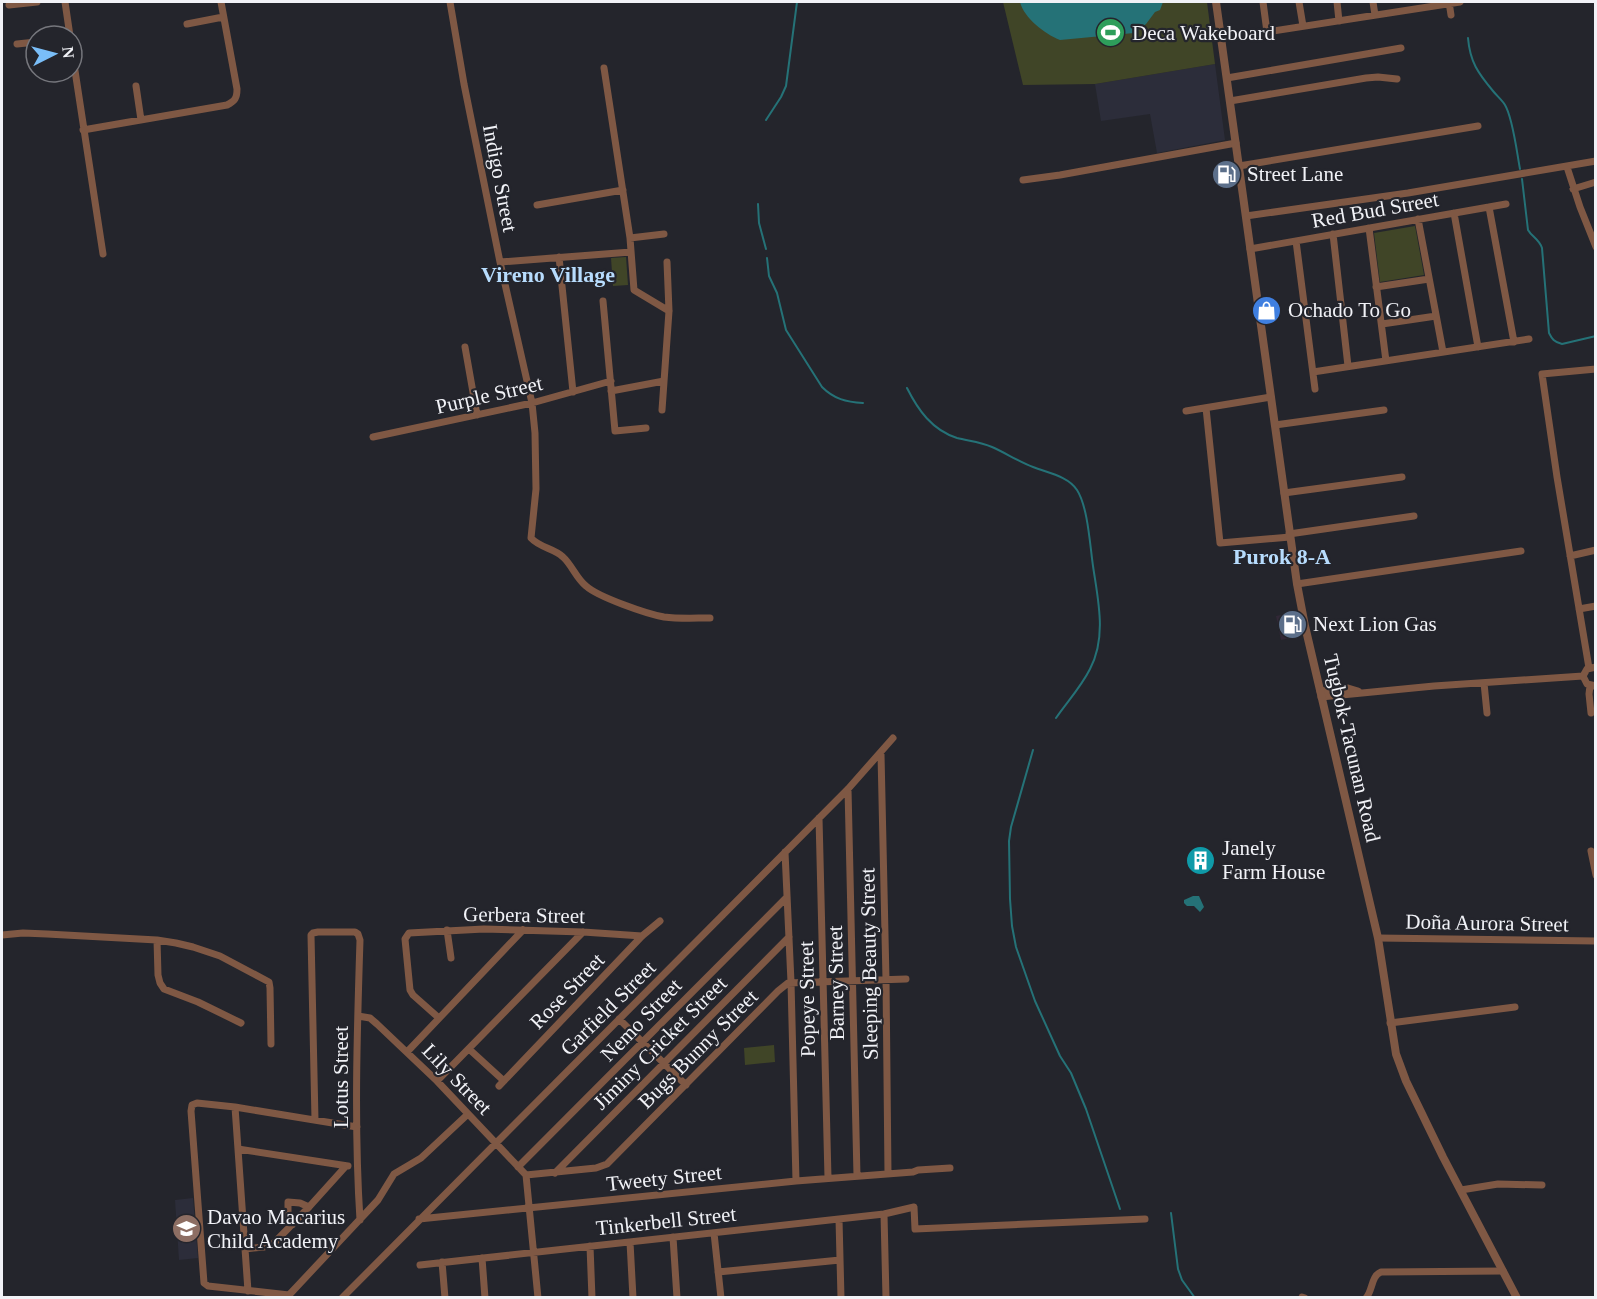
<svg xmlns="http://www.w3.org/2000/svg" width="1597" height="1299" font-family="Georgia,serif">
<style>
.commercial{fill:#322837}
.built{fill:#2c2d3a}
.green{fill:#404527}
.water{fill:#257277}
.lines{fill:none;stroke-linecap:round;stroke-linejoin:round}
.stream{stroke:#257277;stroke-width:2}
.minor{stroke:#7f5844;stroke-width:7}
.tertiary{stroke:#7f5844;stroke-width:8}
.labels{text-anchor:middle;stroke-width:4.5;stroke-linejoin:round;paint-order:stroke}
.poi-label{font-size:21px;fill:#f1f2f7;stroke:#24252c;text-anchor:start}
.street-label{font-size:21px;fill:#f1f2f7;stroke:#24252c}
.neighbourhood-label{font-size:22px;font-weight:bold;fill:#b7dcfd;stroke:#24252c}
</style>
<rect width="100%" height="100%" fill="#24252c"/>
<!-- commercial -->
<path class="commercial" d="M 1299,611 L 1304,635 L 1281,640 L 1276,616 Z"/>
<!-- built -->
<path class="built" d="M 1215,64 L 1225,140 L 1157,153 L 1150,114 L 1101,121 L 1095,84 Z
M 193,1198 L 198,1258 L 179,1260 L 175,1200 Z"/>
<!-- green -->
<path class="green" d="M 1003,2 L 1207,2 L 1215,64 L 1095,84 L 1023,85 Z
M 1415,226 L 1424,275 L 1380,282 L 1374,233 Z
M 626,257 L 628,285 L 613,286 L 611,258 Z
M 774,1045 L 775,1062 L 745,1065 L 744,1048 Z"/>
<!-- water -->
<path class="water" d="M 1020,2 L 1163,2 L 1160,10 L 1155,12 L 1146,24 L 1134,33 L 1060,40 C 1045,34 1024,18 1020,2 Z
M 1193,896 L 1199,896 L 1204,907 L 1200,912 L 1194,906 L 1187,906 L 1184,903 L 1184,900 Z"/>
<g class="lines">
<!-- stream -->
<path class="stream" d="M 1468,38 C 1470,62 1478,73 1493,91 C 1497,96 1502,100 1505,105 C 1513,118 1517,154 1520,169
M 766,120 L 781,97 L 786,86 L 797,2
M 1522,179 L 1528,230 C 1532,237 1539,239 1542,248 L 1549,333 C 1552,339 1554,342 1562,344 L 1596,336
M 758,204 L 759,223 L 766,249
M 767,258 L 769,276 L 777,293 L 786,330 L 822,387 C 834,399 846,402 863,403
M 907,388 C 918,410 932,430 957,438 C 969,441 981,442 992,447 C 1006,453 1019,462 1033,467 C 1048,473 1068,476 1077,490 C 1088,507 1090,546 1093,566 C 1098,600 1107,637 1090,669 C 1081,687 1067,702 1056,718
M 1033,750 L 1011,827 L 1009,841 L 1010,899 L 1012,926 L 1016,947 L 1035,1001 L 1060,1056 L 1071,1073 L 1086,1109 L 1120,1209
M 1171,1213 L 1178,1269 L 1182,1280 L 1195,1298"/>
<!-- minor -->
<path class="minor" d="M 65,2 L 70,36
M 450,2 L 464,84 L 500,262 L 532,403 L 535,433 L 536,489 L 531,538 C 540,548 554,548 563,557 C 572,565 576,578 586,586 C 598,597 647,614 664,617 C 679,619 695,618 710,618
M 1263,2 L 1267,32 L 1460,2
M 1299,2 L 1303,26
M 1337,2 L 1339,21
M 1373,2 L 1375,15
M 1449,2 L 1451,15
M 9,5 L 37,2
M 187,24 L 223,17
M 17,44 L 36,42
M 72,51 L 103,254
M 604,68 L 630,238 L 634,290 L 669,311
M 1227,78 L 1401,48
M 136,86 L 141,120
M 1230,101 L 1366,78 L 1378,77 L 1397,79
M 83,130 L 227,105 C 235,101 237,98 237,89 L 221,2
M 1239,166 L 1478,126
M 1567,167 L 1580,207 L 1596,247
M 1023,180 L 1060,175 L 1236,143
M 1573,189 L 1596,182
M 537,205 L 623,190
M 1489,207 L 1514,342
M 1454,213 L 1478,347
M 1246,216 L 1408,193 L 1596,161
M 1418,219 L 1443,352
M 1369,228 L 1386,361
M 1333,234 L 1348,366
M 630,238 L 664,234
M 1296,241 L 1315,389
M 1250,249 L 1506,204
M 559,257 L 573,392
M 500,262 L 631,252
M 1376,287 L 1429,279
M 603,301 L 615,431 L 646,428
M 1382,324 L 1436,316
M 465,347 L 477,415
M 1313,372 L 1529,339
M 611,391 L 664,381
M 1206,408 L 1220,543 L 1290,537
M 662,410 L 669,311 L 667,262
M 1186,411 L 1271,397
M 1275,425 L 1384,410
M 373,437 L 532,403 L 611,381
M 1284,493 L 1402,477
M 1289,534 L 1414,516
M 1570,556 L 1596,550
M 1297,584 L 1521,551
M 1579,609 L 1596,606
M 1596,667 L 1587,669 L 1583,676 L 1587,684 L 1596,686
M 1589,668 L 1557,477 L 1542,374 L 1596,369
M 1484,683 L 1487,713
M 1590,686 L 1589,694 L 1591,713
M 1320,691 L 1348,688 L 1358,691
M 1321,697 L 1434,686 L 1583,676
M 881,754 L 886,979 L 888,1174
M 848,789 L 857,1176
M 819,818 L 828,1178
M 1591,851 L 1596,875
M 785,852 L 791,982 L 796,1181
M 447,930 L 451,958
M 2,935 L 23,933 L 47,934 L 157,940 L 176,943 L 193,947 L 220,956 L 269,982 L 270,988 L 271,1044
M 1378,938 L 1596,941
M 157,940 L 158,975 L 160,983 L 164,989 L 198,1002 L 241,1023
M 358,1016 L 370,1018 L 377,1024 L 437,1081 L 526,1175
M 439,1018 L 413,995 L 410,990 L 405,939 L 409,933 L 484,929 L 583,932 L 642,936
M 619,1019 L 686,1085
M 1390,1023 L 1515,1007
M 469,1049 L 504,1081
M 407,1052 L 523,930
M 437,1081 L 583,932
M 499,1086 L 642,936 L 660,921
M 235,1107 L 248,1291
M 315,1120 L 311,935 L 313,933 L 318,932 L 355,932 L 358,934 L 360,940 C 357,1033 354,1127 360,1220
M 238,1149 L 348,1166
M 518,1167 L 787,897
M 555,1173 L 789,937
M 526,1175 L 596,1168 L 607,1164 L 778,991 L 788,983 L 906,979
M 526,1175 L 538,1298
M 1461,1190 L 1498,1184 L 1542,1185
M 884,1214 L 886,1298
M 419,1219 L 796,1181 L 913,1172 L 918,1170 L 950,1168
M 839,1219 L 841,1298
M 292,1225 L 288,1215 L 288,1202 L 300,1203 L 309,1207
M 714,1233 L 721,1298
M 673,1237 L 677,1298
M 630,1242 L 633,1298
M 590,1246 L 592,1298
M 245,1249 L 264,1247 L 274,1243 L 309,1207 L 346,1166
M 482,1258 L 485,1298
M 442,1262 L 445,1298
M 420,1265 L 884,1214 L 914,1207 L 915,1229 L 1145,1219
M 718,1272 L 840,1260
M 289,1295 L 208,1286 L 204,1283 L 191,1111 L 192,1105 L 197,1103 L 235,1107 L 357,1127
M 289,1295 L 378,1200 L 394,1174 L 421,1158 L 468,1114
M 1302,1297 L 1305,1298
M 342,1298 L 848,789 L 893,738
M 1366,1298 C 1373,1290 1371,1276 1381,1272 L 1503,1271"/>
<!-- tertiary -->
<path class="tertiary" d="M 1216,2 L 1297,584 L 1305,626 L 1378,938 L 1396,1054 L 1406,1081 L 1443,1157 L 1517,1298"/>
</g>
<!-- icons -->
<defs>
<symbol id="stadium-disc" viewBox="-11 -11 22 22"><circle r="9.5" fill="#2e9e5b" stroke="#24252c"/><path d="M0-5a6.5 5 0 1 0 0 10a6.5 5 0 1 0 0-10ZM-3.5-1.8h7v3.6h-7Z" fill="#fff"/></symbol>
<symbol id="fuel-disc" viewBox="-11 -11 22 22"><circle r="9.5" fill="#5c6f8a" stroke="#24252c"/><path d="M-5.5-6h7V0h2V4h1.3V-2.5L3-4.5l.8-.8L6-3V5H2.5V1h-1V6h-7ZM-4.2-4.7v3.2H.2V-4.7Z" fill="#fff"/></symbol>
<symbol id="shop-disc" viewBox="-11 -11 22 22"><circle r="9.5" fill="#3f7fe0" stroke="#24252c"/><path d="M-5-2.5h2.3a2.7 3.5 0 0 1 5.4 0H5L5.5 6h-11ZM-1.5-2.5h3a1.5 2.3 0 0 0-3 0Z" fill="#fff"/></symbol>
<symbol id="building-disc" viewBox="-11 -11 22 22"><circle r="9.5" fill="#0f9aa8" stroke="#24252c"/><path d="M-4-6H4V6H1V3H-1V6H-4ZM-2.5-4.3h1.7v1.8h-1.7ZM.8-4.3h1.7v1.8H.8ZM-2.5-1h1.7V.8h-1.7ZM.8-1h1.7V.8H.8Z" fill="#fff"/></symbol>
<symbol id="school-disc" viewBox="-11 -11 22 22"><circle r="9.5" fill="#8d6e63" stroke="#24252c"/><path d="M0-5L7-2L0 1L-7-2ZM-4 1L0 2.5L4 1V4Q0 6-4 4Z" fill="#fff"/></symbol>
</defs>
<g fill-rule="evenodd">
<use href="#stadium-disc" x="1094" y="16" width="33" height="33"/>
<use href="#fuel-disc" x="1210" y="158" width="33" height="33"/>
<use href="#shop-disc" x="1250" y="294" width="33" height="33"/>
<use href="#fuel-disc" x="1276" y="608" width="33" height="33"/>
<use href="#building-disc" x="1184" y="844" width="33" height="33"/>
<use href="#school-disc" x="170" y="1212" width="33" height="33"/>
</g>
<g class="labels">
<!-- poi labels -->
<g class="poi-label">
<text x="1132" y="40">Deca Wakeboard</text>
<text x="1247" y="181">Street Lane</text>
<text x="1288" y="317">Ochado To Go</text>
<text x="1313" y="631">Next Lion Gas</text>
<text x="1222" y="855">Janely<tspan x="1222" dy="24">Farm House</tspan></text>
<text x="207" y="1224">Davao Macarius<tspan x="207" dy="24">Child Academy</tspan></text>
</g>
<!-- street labels -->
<g class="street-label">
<text transform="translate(500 178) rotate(79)" y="7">Indigo Street</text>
<text transform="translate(1375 210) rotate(-10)" y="7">Red Bud Street</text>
<text transform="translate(489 395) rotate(-13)" y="7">Purple Street</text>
<text transform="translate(1352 748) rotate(77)" y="7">Tugbok-Tacunan Road</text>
<text transform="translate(524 915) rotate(1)" y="7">Gerbera Street</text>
<text transform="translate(1487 923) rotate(1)" y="7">Doña Aurora Street</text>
<text transform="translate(869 964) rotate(-91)" y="7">Sleeping Beauty Street</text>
<text transform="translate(836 983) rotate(-91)" y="7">Barney Street</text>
<text transform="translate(567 991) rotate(-46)" y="7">Rose Street</text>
<text transform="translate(807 999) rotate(-91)" y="7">Popeye Street</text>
<text transform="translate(608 1008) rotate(-45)" y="7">Garfield Street</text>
<text transform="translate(641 1020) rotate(-46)" y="7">Nemo Street</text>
<text transform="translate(660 1043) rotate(-45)" y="7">Jiminy Cricket Street</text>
<text transform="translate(698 1049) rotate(-45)" y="7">Bugs Bunny Street</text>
<text transform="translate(341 1077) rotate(-90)" y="7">Lotus Street</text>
<text transform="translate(457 1079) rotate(46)" y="7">Lily Street</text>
<text transform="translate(664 1178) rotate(-6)" y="7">Tweety Street</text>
<text transform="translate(666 1221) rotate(-6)" y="7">Tinkerbell Street</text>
</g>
<!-- neighbourhood labels -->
<g class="neighbourhood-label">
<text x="548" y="282">Vireno Village</text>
<text x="1282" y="564">Purok 8-A</text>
</g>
</g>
<!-- border -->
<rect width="1597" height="1299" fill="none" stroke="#f1f2f7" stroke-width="6"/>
<!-- north arrow -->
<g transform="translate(54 54) rotate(84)"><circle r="28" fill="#24252c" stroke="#76777d" stroke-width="1.5"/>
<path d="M0-4.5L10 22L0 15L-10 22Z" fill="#7abef8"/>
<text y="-9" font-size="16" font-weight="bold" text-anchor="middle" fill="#f1f2f7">N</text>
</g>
</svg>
